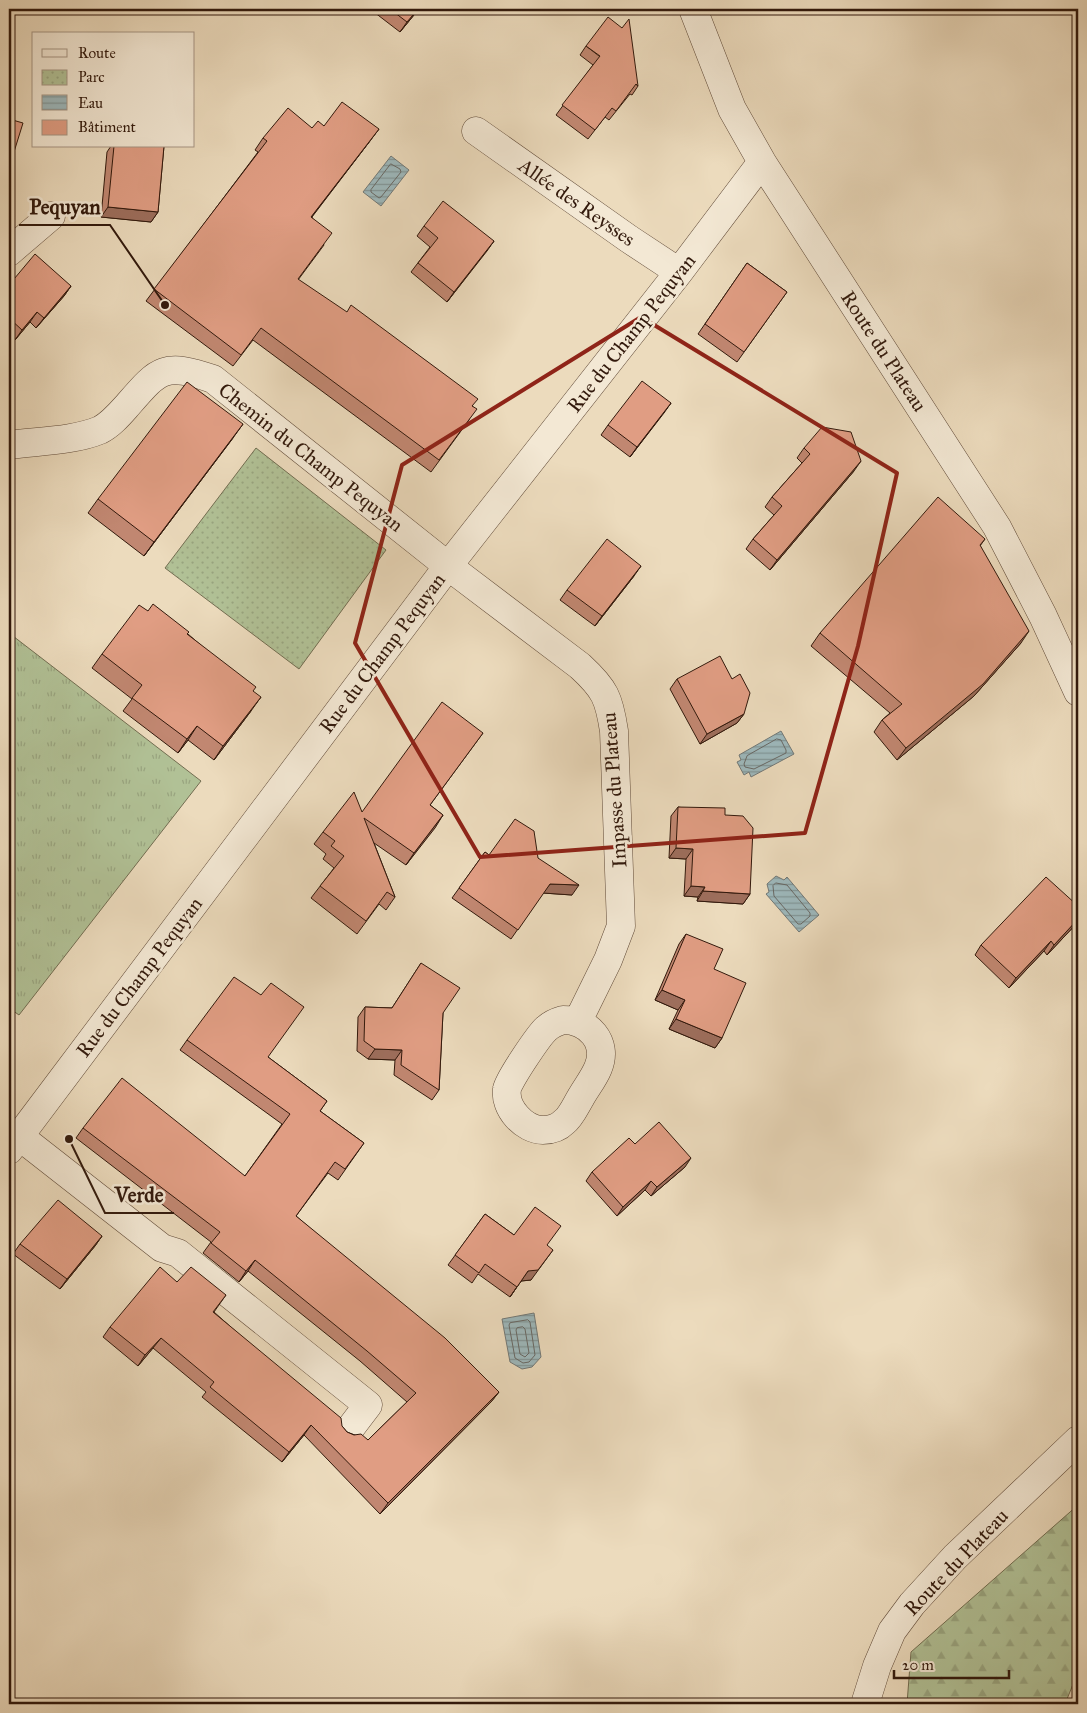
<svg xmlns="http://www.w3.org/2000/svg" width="1087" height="1713" font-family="'IM FELL Great Primer',serif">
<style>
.grass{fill:url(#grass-tufts);stroke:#726d51}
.forest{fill:url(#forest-firs);stroke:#726d51}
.park{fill:url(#park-dots);stroke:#726d51}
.water{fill:url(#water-rules);stroke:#727876}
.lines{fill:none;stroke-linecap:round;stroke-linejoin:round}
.shore{stroke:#686864;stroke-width:1}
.street-casing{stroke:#604a38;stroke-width:29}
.street{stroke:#f3e8d4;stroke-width:28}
.wall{fill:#c18771;stroke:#32190c}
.shaded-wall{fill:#9d6e5c;stroke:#32190c}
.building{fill:#e09d83;stroke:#32190c}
.marked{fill:none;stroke:#8f2418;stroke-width:4;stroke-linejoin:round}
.labels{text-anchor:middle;stroke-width:5;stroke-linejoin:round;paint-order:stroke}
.street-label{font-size:20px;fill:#32190c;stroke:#f3e8d4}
.leader{fill:none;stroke:#32190c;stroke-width:2}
.callout-dot{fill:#32190c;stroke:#f3e8d4;stroke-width:2}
.callout-label{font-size:21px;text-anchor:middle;font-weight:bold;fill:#32190c;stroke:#f3e8d4;stroke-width:5;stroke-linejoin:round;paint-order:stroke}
</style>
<defs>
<pattern id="grass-tufts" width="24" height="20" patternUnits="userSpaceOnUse" patternTransform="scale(1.25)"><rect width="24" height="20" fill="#b1c196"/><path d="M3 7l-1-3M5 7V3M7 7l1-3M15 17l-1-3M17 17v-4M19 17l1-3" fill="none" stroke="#99a580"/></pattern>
<pattern id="forest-firs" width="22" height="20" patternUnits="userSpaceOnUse" patternTransform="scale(1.25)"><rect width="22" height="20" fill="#b1c196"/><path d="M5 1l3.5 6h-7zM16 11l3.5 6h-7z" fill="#99a580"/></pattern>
<pattern id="park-dots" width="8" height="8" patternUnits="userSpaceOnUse" patternTransform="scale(1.25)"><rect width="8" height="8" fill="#b1c196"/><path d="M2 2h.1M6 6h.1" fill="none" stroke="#99a580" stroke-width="1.8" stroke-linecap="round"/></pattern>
<pattern id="water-rules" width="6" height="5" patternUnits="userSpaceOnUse" patternTransform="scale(1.25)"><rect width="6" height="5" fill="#9db8bc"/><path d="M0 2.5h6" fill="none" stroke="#819597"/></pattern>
</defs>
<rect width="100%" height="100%" fill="#ecdbbd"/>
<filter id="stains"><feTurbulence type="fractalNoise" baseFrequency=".004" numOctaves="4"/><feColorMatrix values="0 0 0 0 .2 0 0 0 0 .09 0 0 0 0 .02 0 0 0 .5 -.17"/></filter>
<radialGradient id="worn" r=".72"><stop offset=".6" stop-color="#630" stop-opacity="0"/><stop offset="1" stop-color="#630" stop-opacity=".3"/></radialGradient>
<!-- grass -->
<path class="grass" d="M 9,633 L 201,781 L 19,1015 L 9,1008 Z"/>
<!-- forest -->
<path class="forest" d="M 1078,1505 L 1078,1672 L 1065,1704 L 907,1704 L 911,1652 Z"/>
<!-- park -->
<path class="park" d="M 256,448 L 386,550 L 299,669 L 165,568 Z"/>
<!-- water -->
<path class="water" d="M 391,156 L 409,170 L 381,206 L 363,192 Z
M 781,731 L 794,754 L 751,777 L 749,772 L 744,775 L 737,762 L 741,760 L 739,755 Z
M 776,876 L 784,880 L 787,877 L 819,915 L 799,932 L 766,894 L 769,892 L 767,884 Z
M 534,1313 L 541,1357 L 532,1367 L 522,1369 L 510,1362 L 502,1319 Z"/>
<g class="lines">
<!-- shore -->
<path class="shore" d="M 391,164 L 400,169 L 401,172 L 381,197 L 379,198 L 371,192 L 371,190 Z
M 777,739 L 781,740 L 786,750 L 786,753 L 754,769 L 745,767 L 744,764 L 747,756 Z
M 776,883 L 787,885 L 810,913 L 810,916 L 801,924 L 798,924 L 774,896 L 773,886 Z
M 528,1320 L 530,1322 L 535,1355 L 529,1362 L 523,1363 L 515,1358 L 509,1325 L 510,1323 Z
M 523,1327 L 525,1329 L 529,1353 L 525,1357 L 520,1354 L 516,1330 L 517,1328 Z"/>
<defs>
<path id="street" d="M 693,9 L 732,109 L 762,162 L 997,527 L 1043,616 L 1078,692
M 476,131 L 629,239 L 679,272
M 9,252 L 51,216
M 9,445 C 37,441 74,441 100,430 C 110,425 118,416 126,407 C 159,369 163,362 213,379 L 448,566 L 580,666 C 605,689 609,698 614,731 L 621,926 L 608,960 L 578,1021
M 563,1020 C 588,1020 609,1042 598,1068 C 594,1078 586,1088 581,1097 C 576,1105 571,1117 564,1122 C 559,1127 551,1130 543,1130 C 524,1130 504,1108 507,1089 C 508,1081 539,1035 546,1029 C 551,1024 556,1022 563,1020 Z
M 19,1136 L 162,1248 L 178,1253 L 368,1405 L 349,1430
M 9,1150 L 448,566 L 679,272 L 762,162
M 865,1704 L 877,1666 L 892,1631 L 912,1604 L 955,1557 L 1078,1440"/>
</defs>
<!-- street casing -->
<use href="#street" class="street-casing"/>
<!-- street -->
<use href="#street" class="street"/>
</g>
<!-- wall -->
<path class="wall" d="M 370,9 L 426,9 L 422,13 L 418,10 L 400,32 Z
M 586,46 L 638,86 L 632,95 L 630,94 L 609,120 L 605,117 L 588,139 L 556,115 L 593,65 L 580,55 Z
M 324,126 L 370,141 L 312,217 L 324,245 L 298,280 L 473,406 L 469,420 L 431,472 L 253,340 L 233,366 L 146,301 L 258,152 L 255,150 L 263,138 Z
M 111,146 L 164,146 L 158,212 L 151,222 L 101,217 L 107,152 Z
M 424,226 L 494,241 L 447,302 L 411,272 L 430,247 L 417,236 Z
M 747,263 L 787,292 L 737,362 L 698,334 Z
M 9,285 L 71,286 L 64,296 L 36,328 L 30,322 L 15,340 L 9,334 Z
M 671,403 L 630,457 L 601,435 L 608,425 Z
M 233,438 L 144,556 L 88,513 L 98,499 Z
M 804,448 L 854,471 L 770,570 L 746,549 L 753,539 L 774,515 L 765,507 L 772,497 L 802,463 L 797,458 Z
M 985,539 L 980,546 L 1021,643 L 974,696 L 897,760 L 874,732 L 882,720 L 890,713 L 811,646 L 820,633 Z
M 634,576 L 595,626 L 560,600 L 567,590 Z
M 148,611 L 188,634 L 253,691 L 251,711 L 214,760 L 188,740 L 178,753 L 123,711 L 132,699 L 92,668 L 102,654 Z
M 677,679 L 744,714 L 737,723 L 700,744 L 670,689 Z
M 483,733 L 430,805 L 443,815 L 406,865 L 374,843 L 395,897 L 386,910 L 379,904 L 357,934 L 311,898 L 334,868 L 323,859 L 326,854 L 314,844 L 323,832 L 362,812 Z
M 678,807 L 725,815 L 750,894 L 743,904 L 697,901 L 698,897 L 684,896 L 686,859 L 669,858 L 671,816 Z
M 485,852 L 489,855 L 538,858 L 572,895 L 543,893 L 511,939 L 452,898 Z
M 1078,906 L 1078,922 L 1047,955 L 1044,951 L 1009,988 L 975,955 L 981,945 Z
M 686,934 L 722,1038 L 715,1048 L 669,1029 L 678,1010 L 655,1000 L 679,944 Z
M 421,963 L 443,1013 L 439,1090 L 432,1100 L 394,1075 L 395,1060 L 368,1059 L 357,1051 L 358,1017 L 365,1007 L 392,1008 Z
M 187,1040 L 268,1057 L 327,1101 L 320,1111 L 364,1143 L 338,1180 L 328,1173 L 296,1216 L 499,1392 L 491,1402 L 380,1514 L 304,1435 L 282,1462 L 202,1397 L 206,1392 L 153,1348 L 138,1366 L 103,1337 L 110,1327 L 177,1282 L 226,1295 L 214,1312 L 342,1426 L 347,1432 L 368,1440 L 407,1402 L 360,1361 L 248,1271 L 239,1282 L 203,1253 L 211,1242 L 76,1138 L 83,1128 L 245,1176 L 282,1124 L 180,1050 Z
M 635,1144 L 685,1167 L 651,1196 L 645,1190 L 617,1216 L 586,1181 L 592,1172 Z
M 485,1214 L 514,1235 L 547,1245 L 531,1280 L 521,1281 L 510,1297 L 478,1274 L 472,1283 L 448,1265 Z
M 102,1236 L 95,1246 L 60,1289 L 13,1254 L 20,1244 Z"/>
<!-- shaded-wall -->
<path class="shaded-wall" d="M 418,9 L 419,9 L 400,32 L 407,22 Z
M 379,129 L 370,141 L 303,228 L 311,217 Z
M 108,207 L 158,212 L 151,222 L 101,217 Z
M 494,241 L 487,251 L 447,302 L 454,292 Z
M 71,286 L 64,296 L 36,328 L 44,318 Z
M 37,312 L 30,322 L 15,340 L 22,330 Z
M 671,403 L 664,413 L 630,457 L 637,447 Z
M 243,424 L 233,438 L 144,556 L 154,542 Z
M 861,461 L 854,471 L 770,570 L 777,560 Z
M 641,566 L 634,576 L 595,626 L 602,616 Z
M 1029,631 L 1021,643 L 974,696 L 897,760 L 906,748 Z
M 261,697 L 251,711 L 214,760 L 223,746 Z
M 744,714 L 737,723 L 700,744 L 707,734 Z
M 197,726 L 188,740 L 178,753 L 187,739 Z
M 443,815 L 435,828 L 406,865 L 414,853 Z
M 676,848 L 693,849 L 686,859 L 669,858 Z
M 550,884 L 579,885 L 572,895 L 543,893 Z
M 691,886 L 705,887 L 698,897 L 684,896 Z
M 703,891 L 750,894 L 743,904 L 697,901 Z
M 1078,919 L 1078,922 L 1047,955 L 1054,945 Z
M 1051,941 L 1044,951 L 1009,988 L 1016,978 Z
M 662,990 L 685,1000 L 678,1010 L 655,1000 Z
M 676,1019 L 722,1038 L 715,1048 L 669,1029 Z
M 375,1049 L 402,1050 L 395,1060 L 368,1059 Z
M 691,1158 L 685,1167 L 651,1196 L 657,1187 Z
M 651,1181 L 645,1190 L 617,1216 L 623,1207 Z
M 102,1236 L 95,1246 L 60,1289 L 67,1279 Z
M 553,1250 L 531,1280 L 521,1281 L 510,1297 L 528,1271 Z
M 255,1260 L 248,1271 L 239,1282 L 246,1271 Z
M 161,1338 L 153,1348 L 138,1366 L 145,1355 Z
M 499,1392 L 491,1402 L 380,1514 L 388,1503 Z
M 311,1425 L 304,1435 L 282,1462 L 289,1452 Z"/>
<!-- building -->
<path class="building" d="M 390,9 L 418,9 L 407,22 Z
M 608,17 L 622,28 L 629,19 L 638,86 L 636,84 L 616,111 L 612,108 L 595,130 L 562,105 L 600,56 L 586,46 Z
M 342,102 L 379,129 L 311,217 L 332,233 L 298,279 L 347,312 L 351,305 L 478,399 L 472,406 L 477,409 L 439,460 L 261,328 L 241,355 L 154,289 L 267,141 L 263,138 L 288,108 L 312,128 L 318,121 L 324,126 Z
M 9,119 L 23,123 L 9,168 Z
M 114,146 L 164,146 L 158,212 L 108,207 Z
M 443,201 L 494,241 L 454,292 L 418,263 L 438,238 L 424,226 Z
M 35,254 L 71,286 L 44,318 L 37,312 L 22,330 L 9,318 L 9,285 Z
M 747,263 L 787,292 L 744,352 L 705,324 Z
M 642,381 L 671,403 L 637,447 L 608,425 Z
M 187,382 L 243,424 L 154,542 L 98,499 Z
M 822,427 L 851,432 L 861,461 L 777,560 L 753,539 L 782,506 L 772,497 L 810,454 L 804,448 Z
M 938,497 L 985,539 L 980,545 L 1029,631 L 983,684 L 906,748 L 882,720 L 902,704 L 820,633 Z
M 607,539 L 641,566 L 602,616 L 567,590 Z
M 153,604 L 189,632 L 187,634 L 256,687 L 253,691 L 261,697 L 223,746 L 197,726 L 187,739 L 132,698 L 142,685 L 102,654 L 139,605 L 148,611 Z
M 720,656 L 732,679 L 740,674 L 750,693 L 744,714 L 707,734 L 677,679 Z
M 442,702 L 483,733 L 430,805 L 443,815 L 414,853 L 364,818 L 395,897 L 387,892 L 366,921 L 320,886 L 344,856 L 331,846 L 335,841 L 323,832 L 354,792 L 362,812 Z
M 678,807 L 725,808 L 725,815 L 743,816 L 753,828 L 750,894 L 703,891 L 705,887 L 691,886 L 693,849 L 676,848 Z
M 515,819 L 534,831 L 538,858 L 579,885 L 550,884 L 518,930 L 459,888 L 485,852 L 489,855 Z
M 1046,877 L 1078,906 L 1078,919 L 1054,945 L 1051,941 L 1016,978 L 981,945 Z
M 686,934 L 723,949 L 714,969 L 746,983 L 722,1038 L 676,1019 L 685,1000 L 662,990 Z
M 421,963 L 460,988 L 443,1013 L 439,1090 L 401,1065 L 402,1050 L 375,1049 L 364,1041 L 365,1007 L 392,1008 Z
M 234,977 L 261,995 L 271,983 L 304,1007 L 268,1057 L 327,1101 L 320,1111 L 364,1143 L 345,1169 L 335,1162 L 296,1216 L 445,1338 L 499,1392 L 388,1503 L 311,1425 L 289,1452 L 210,1387 L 214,1382 L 161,1338 L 145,1355 L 110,1327 L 160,1267 L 177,1282 L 191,1267 L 226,1295 L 213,1312 L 341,1418 L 342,1426 L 347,1432 L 354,1435 L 361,1434 L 368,1440 L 416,1393 L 367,1351 L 255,1260 L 246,1271 L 211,1243 L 220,1232 L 83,1128 L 122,1078 L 245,1176 L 290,1114 L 187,1040 Z
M 659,1122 L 691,1158 L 657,1187 L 651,1181 L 623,1207 L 592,1172 L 629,1138 L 635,1144 Z
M 58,1200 L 102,1236 L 67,1279 L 20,1244 Z
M 535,1207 L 561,1226 L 547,1245 L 553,1250 L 538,1270 L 528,1271 L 517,1287 L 485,1264 L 479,1273 L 455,1255 L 485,1214 L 514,1235 Z"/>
<!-- marked area -->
<path class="marked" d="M 641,317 L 897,473 L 858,646 L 805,833 L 480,857 L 355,643 L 402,465 Z"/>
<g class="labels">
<!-- street labels -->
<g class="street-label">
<text transform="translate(577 202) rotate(35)" y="7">Allée des Reysses</text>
<text transform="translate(631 333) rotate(-52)" y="7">Rue du Champ Pequyan</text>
<text transform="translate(884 351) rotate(57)" y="7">Route du Plateau</text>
<text transform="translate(311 457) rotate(38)" y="7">Chemin du Champ Pequyan</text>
<text transform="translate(382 653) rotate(-53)" y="7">Rue du Champ Pequyan</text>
<text transform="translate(614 790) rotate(-94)" y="7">Impasse du Plateau</text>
<text transform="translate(139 977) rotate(-53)" y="7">Rue du Champ Pequyan</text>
<text transform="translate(956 1562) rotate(-46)" y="7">Route du Plateau</text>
</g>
</g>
<!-- callouts -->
<path class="leader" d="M165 305L110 225H19M69 1139L105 1213H174"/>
<g class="callout-dot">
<circle cx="165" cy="305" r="5"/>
<circle cx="69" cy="1139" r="5"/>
</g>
<g class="callout-label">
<text x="65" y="214">Pequyan</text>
<text x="139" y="1202">Verde</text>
</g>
<!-- margin -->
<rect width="1087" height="1713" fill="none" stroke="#ecdbbd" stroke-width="30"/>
<rect x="10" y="10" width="1067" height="1693" fill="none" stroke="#32190c" stroke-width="2.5"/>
<rect x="15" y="15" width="1057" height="1683" fill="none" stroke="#32190c"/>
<!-- legend -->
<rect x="32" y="32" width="162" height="115" fill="#f3e8d4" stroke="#a69584"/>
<rect x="42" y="49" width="25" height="8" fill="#f3e8d4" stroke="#a69584"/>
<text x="78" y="58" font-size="15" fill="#32190c">Route</text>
<rect x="42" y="70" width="25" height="15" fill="url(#park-dots)" stroke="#a69584"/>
<text x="78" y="82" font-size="15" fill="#32190c">Parc</text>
<rect x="42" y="95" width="25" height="15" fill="url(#water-rules)" stroke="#a69584"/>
<text x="78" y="108" font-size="15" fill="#32190c">Eau</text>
<rect x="42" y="120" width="25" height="15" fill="#e09d83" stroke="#a69584"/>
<text x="78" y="132" font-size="15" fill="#32190c">Bâtiment</text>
<!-- scale -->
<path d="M894 1670v8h115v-8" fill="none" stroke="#32190c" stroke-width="2.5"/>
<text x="902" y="1670" font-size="15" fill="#32190c" stroke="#f3e8d4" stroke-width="4" paint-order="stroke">20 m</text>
<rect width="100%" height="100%" filter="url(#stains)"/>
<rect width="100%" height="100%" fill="url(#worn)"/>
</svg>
